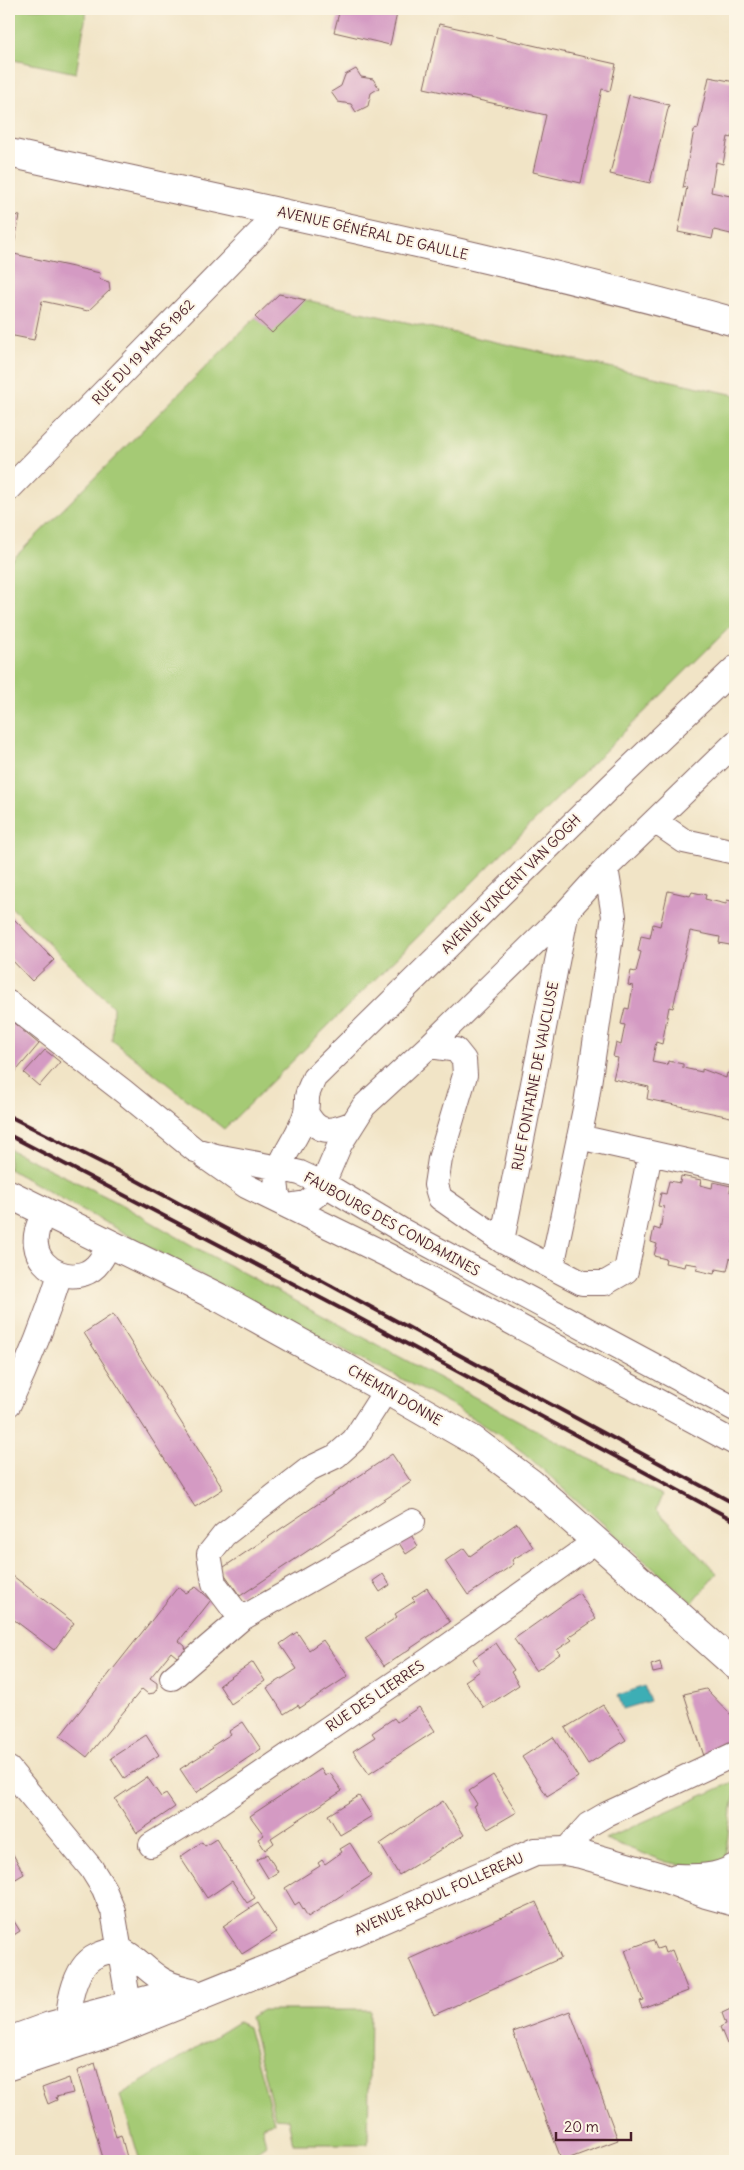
<svg xmlns="http://www.w3.org/2000/svg" width="744" height="2170" font-family="Delius,sans-serif">
<style>
.green{fill:#a5ca74;stroke:#787450}
.water{fill:#3caeb5;stroke:#436670}
.building{fill:#d49ac3}
.lines{fill:none;stroke-linecap:round;stroke-linejoin:round}
.minor-casing{stroke:#846461;stroke-width:26}
.tertiary-casing{stroke:#846461;stroke-width:30}
.secondary-casing{stroke:#846461;stroke-width:30}
.minor{stroke:#fff;stroke-width:24}
.tertiary{stroke:#fff;stroke-width:28}
.secondary{stroke:#fff;stroke-width:28}
.rail{stroke:#4a1f2b;stroke-width:4}
.labels{text-anchor:middle;stroke-width:4;stroke-linejoin:round;paint-order:stroke}
.street-label{font-size:14px;fill:#4a1f2b;stroke:#fcf5e5}
</style>
<rect width="100%" height="100%" fill="#fcf5e5"/>
<filter id="ink" filterUnits="userSpaceOnUse"><feTurbulence type="fractalNoise" baseFrequency=".02" numOctaves="2"/><feDisplacementMap in="SourceGraphic" scale="10" xChannelSelector="R" yChannelSelector="G"/><feConvolveMatrix kernelMatrix="1 2 1 2 8 2 1 2 1" color-interpolation-filters="sRGB"/></filter>
<filter id="wash" filterUnits="userSpaceOnUse"><feTurbulence type="fractalNoise" baseFrequency=".0096" numOctaves="4" result="noise"/><feDisplacementMap in="SourceGraphic" scale="20" xChannelSelector="R" yChannelSelector="G"/><feGaussianBlur stdDeviation="1.12" result="paint"/><feColorMatrix in="noise" values="0 0 0 0 0 0 0 0 0 0 0 0 0 0 0 0 0 1.4 0 .05"/><feComposite in="paint" operator="in"/></filter>
<g filter="url(#wash)">
<rect width="100%" height="100%" fill="#f1e4c6"/>
<!-- green -->
<path class="green" d="M 9,9 L 87,9 L 76,73 L 9,59 Z
M 279,294 L 735,395 L 735,622 L 224,1129 L 112,1040 L 113,1007 L 9,905 L 9,563 Z
M 9,1149 L 115,1201 L 193,1246 L 592,1460 L 662,1495 L 656,1510 L 717,1573 L 692,1603 L 524,1453 C 462,1405 387,1373 318,1336 C 214,1282 111,1227 9,1169 Z
M 735,1781 L 735,1794 L 730,1817 L 725,1862 L 691,1866 L 666,1862 L 605,1839 Z
M 262,2010 L 370,2010 L 368,2144 L 293,2144 L 288,2119 L 275,2118 L 250,2017 Z
M 238,2022 L 248,2027 L 274,2122 L 262,2126 L 266,2145 L 242,2161 L 140,2161 L 120,2095 Z"/>
<!-- water -->
<path class="water" d="M 645,1686 L 650,1701 L 623,1709 L 618,1695 Z"/>
<g id="blocks">
<!-- building -->
<path class="building" d="M 340,9 L 398,9 L 390,45 L 334,32 Z
M 439,24 L 616,64 L 610,91 L 602,89 L 581,183 L 533,172 L 546,115 L 424,88 Z
M 356,69 L 361,77 L 373,79 L 379,88 L 371,93 L 368,106 L 356,112 L 351,104 L 338,102 L 331,92 L 341,86 L 345,75 Z
M 709,77 L 735,82 L 735,120 L 732,138 L 728,137 L 723,164 L 716,162 L 711,192 L 735,197 L 735,235 L 714,230 L 712,239 L 678,232 L 687,187 L 683,188 L 694,130 L 698,129 Z
M 629,95 L 669,105 L 650,183 L 610,174 Z
M 9,214 L 20,216 L 12,254 L 9,253 Z
M 14,254 L 100,273 L 99,279 L 109,282 L 110,290 L 88,311 L 42,301 L 34,340 L 9,335 L 9,281 Z
M 279,294 L 306,300 L 272,333 L 255,317 Z
M 668,891 L 690,896 L 692,892 L 706,895 L 705,899 L 726,904 L 727,900 L 735,902 L 735,946 L 719,943 L 720,937 L 690,931 L 673,1008 L 669,1007 L 662,1044 L 656,1042 L 652,1062 L 667,1065 L 668,1061 L 683,1064 L 683,1068 L 702,1072 L 702,1069 L 726,1078 L 727,1073 L 735,1075 L 735,1118 L 647,1099 L 649,1087 L 613,1079 L 618,1058 L 613,1057 L 616,1043 L 621,1045 L 625,1025 L 621,1024 L 625,1008 L 629,1009 L 633,986 L 628,985 L 631,971 L 636,972 L 641,952 L 638,951 L 641,936 L 650,938 L 653,924 L 660,926 Z
M 9,914 L 54,960 L 32,981 L 9,957 Z
M 9,1019 L 39,1044 L 12,1076 L 9,1075 Z
M 45,1050 L 60,1062 L 39,1086 L 24,1073 Z
M 681,1176 L 701,1180 L 700,1185 L 712,1188 L 713,1182 L 731,1186 L 730,1192 L 735,1193 L 735,1232 L 733,1243 L 735,1244 L 735,1259 L 730,1258 L 727,1271 L 716,1269 L 714,1274 L 696,1270 L 698,1265 L 685,1263 L 684,1267 L 665,1263 L 666,1259 L 654,1256 L 657,1244 L 651,1242 L 654,1228 L 660,1230 L 664,1207 L 658,1206 L 661,1193 L 666,1194 L 669,1181 L 680,1183 Z
M 113,1314 L 223,1489 L 195,1507 L 84,1333 Z
M 392,1454 L 411,1482 L 240,1596 L 221,1569 Z
M 517,1523 L 533,1547 L 512,1560 L 514,1564 L 468,1595 L 445,1561 L 464,1548 L 470,1556 Z
M 411,1535 L 418,1546 L 406,1554 L 399,1543 Z
M 9,1573 L 74,1623 L 54,1650 L 9,1616 Z
M 383,1574 L 390,1585 L 380,1592 L 373,1581 Z
M 178,1587 L 186,1593 L 196,1587 L 211,1600 L 179,1641 L 185,1646 L 186,1652 L 183,1656 L 177,1657 L 171,1652 L 150,1678 L 157,1683 L 157,1689 L 154,1693 L 148,1694 L 142,1689 L 87,1757 L 60,1736 Z
M 427,1588 L 450,1622 L 384,1666 L 365,1638 L 397,1617 L 395,1614 L 415,1601 L 412,1598 Z
M 579,1593 L 596,1619 L 569,1637 L 572,1640 L 557,1650 L 560,1654 L 536,1671 L 514,1639 Z
M 297,1632 L 309,1650 L 323,1640 L 348,1676 L 300,1708 L 298,1705 L 284,1714 L 267,1688 L 297,1669 L 280,1644 Z
M 496,1643 L 514,1670 L 511,1672 L 519,1685 L 484,1708 L 465,1681 L 480,1671 L 473,1659 Z
M 253,1662 L 265,1681 L 231,1704 L 219,1685 Z
M 660,1662 L 662,1671 L 653,1673 L 651,1665 Z
M 706,1689 L 735,1719 L 735,1740 L 704,1756 L 684,1694 Z
M 603,1705 L 626,1740 L 588,1764 L 565,1728 Z
M 419,1707 L 435,1731 L 369,1774 L 353,1751 L 375,1737 L 372,1733 L 394,1718 L 397,1722 Z
M 243,1722 L 261,1749 L 196,1793 L 180,1769 L 213,1748 L 212,1746 L 231,1734 L 229,1731 Z
M 146,1735 L 159,1755 L 124,1778 L 111,1758 Z
M 553,1737 L 578,1777 L 547,1796 L 522,1757 Z
M 321,1769 L 325,1776 L 330,1773 L 342,1791 L 271,1838 L 274,1843 L 265,1850 L 258,1839 L 264,1835 L 250,1816 Z
M 493,1775 L 517,1812 L 488,1829 L 473,1806 L 477,1804 L 469,1791 Z
M 147,1777 L 161,1797 L 166,1794 L 175,1807 L 137,1833 L 115,1799 Z
M 359,1796 L 372,1816 L 340,1835 L 328,1815 Z
M 443,1801 L 464,1835 L 399,1875 L 380,1844 Z
M 216,1839 L 255,1898 L 247,1903 L 232,1881 L 207,1898 L 180,1857 L 202,1842 L 205,1846 Z
M 350,1843 L 371,1876 L 308,1917 L 299,1902 L 295,1905 L 285,1888 L 320,1866 L 318,1863 L 322,1860 L 325,1864 L 342,1852 L 340,1849 Z
M 9,1847 L 24,1874 L 9,1883 Z
M 267,1854 L 278,1872 L 268,1878 L 257,1860 Z
M 536,1902 L 561,1958 L 434,2015 L 409,1959 Z
M 258,1903 L 277,1932 L 242,1954 L 223,1926 Z
M 9,1913 L 20,1931 L 9,1938 Z
M 653,1940 L 657,1949 L 663,1947 L 665,1953 L 672,1950 L 688,1991 L 642,2008 L 639,2001 L 643,2000 L 625,1950 Z
M 735,2007 L 735,2040 L 727,2044 L 720,2027 L 726,2024 L 722,2013 Z
M 570,2011 L 618,2140 L 562,2161 L 513,2032 Z
M 95,2063 L 116,2137 L 121,2135 L 128,2161 L 104,2161 L 77,2071 Z
M 69,2078 L 73,2093 L 56,2097 L 57,2100 L 48,2104 L 42,2088 Z"/>
</g>
</g>
<g filter="url(#ink)">
<use href="#blocks" fill-opacity="0" stroke="#846461" stroke-width="1"/>
<g class="lines">
<defs>
<path id="minor" d="M 9,489 L 261,231 L 274,211
M 655,821 L 684,841 L 735,852
M 9,1003 L 123,1091 L 195,1150 L 216,1156 L 279,1168 L 300,1173 L 324,1184 L 403,1231 L 735,1409
M 429,1046 L 456,1050 L 464,1060 L 465,1075 L 440,1159 L 436,1185 L 440,1198 L 502,1241 L 582,1283 L 605,1283 L 626,1271 L 650,1154
M 306,1112 C 318,1135 330,1132 351,1124
M 579,1137 L 735,1172
M 205,1157 L 246,1186 L 389,1256 L 735,1443
M 281,1203 C 264,1168 298,1145 306,1112 C 307,1107 307,1102 307,1097 C 308,1090 312,1084 314,1078 L 611,786 L 735,668
M 287,1206 L 306,1203 L 319,1193 L 340,1144 L 364,1106 L 429,1046 L 567,911 L 606,868 L 735,743
M 44,1211 C 40,1222 34,1233 36,1245 C 39,1272 76,1286 96,1266 C 102,1260 106,1251 110,1243
M 502,1241 L 567,911
M 552,1267 L 586,1104 L 614,916 L 606,868
M 386,1390 L 354,1440 L 336,1456 L 309,1469 L 224,1535 L 209,1554 L 214,1583 L 241,1619 L 413,1521
M 9,1404 C 29,1362 46,1319 60,1274
M 172,1678 L 241,1619
M 9,1769 L 91,1868 L 104,1889 L 113,1911 L 129,2004 L 128,2014 L 123,2022
M 151,1845 L 211,1808 L 430,1659 L 596,1541
M 565,1851 L 588,1825 L 607,1814 L 735,1754
M 68,2038 C 66,2014 72,1967 96,1956 C 103,1952 111,1951 119,1949 C 135,1955 144,1968 158,1977 C 168,1985 180,1987 192,1990"/>
<path id="tertiary" d="M 9,153 C 252,207 495,256 735,322
M 9,1194 L 220,1298 L 386,1390 L 473,1440 L 531,1483 L 735,1665"/>
<path id="secondary" d="M 676,1878 C 697,1879 717,1879 735,1868
M 9,2041 L 50,2026 L 166,1995
M 9,2066 L 114,2031 L 285,1962 L 535,1852 L 565,1851 L 581,1854 L 661,1877 L 706,1894 L 735,1902"/>
</defs>
<!-- minor casing -->
<use href="#minor" class="minor-casing"/>
<!-- tertiary casing -->
<use href="#tertiary" class="tertiary-casing"/>
<!-- secondary casing -->
<use href="#secondary" class="secondary-casing"/>
<!-- minor -->
<use href="#minor" class="minor"/>
<!-- tertiary -->
<use href="#tertiary" class="tertiary"/>
<!-- secondary -->
<use href="#secondary" class="secondary"/>
<!-- rail -->
<path class="rail" d="M 9,1116 L 132,1178 L 735,1504
M 9,1135 L 355,1316 L 735,1521"/>
</g>
</g>
<g class="labels">
<!-- street labels -->
<g class="street-label">
<text transform="translate(373 233) rotate(13)" y="5">AVENUE GÉNÉRAL DE GAULLE</text>
<text transform="translate(143 352) rotate(-46)" y="5">RUE DU 19 MARS 1962</text>
<text transform="translate(511 884) rotate(-45)" y="5">AVENUE VINCENT VAN GOGH</text>
<text transform="translate(535 1076) rotate(-79)" y="5">RUE FONTAINE DE VAUCLUSE</text>
<text transform="translate(392 1224) rotate(29)" y="5">FAUBOURG DES CONDAMINES</text>
<text transform="translate(395 1395) rotate(30)" y="5">CHEMIN DONNE</text>
<text transform="translate(375 1696) rotate(-34)" y="5">RUE DES LIERRES</text>
<text transform="translate(439 1894) rotate(-24)" y="5">AVENUE RAOUL FOLLEREAU</text>
</g>
</g>
<!-- margin -->
<rect width="744" height="2170" fill="none" stroke="#fcf5e5" stroke-width="30"/>
<!-- scale -->
<path d="M556 2132v8h75v-8" fill="none" stroke="#4a1f2b" stroke-width="2.5"/>
<text x="564" y="2132" font-size="15" fill="#4a1f2b" stroke="#fcf5e5" stroke-width="4" paint-order="stroke">20 m</text>
</svg>
